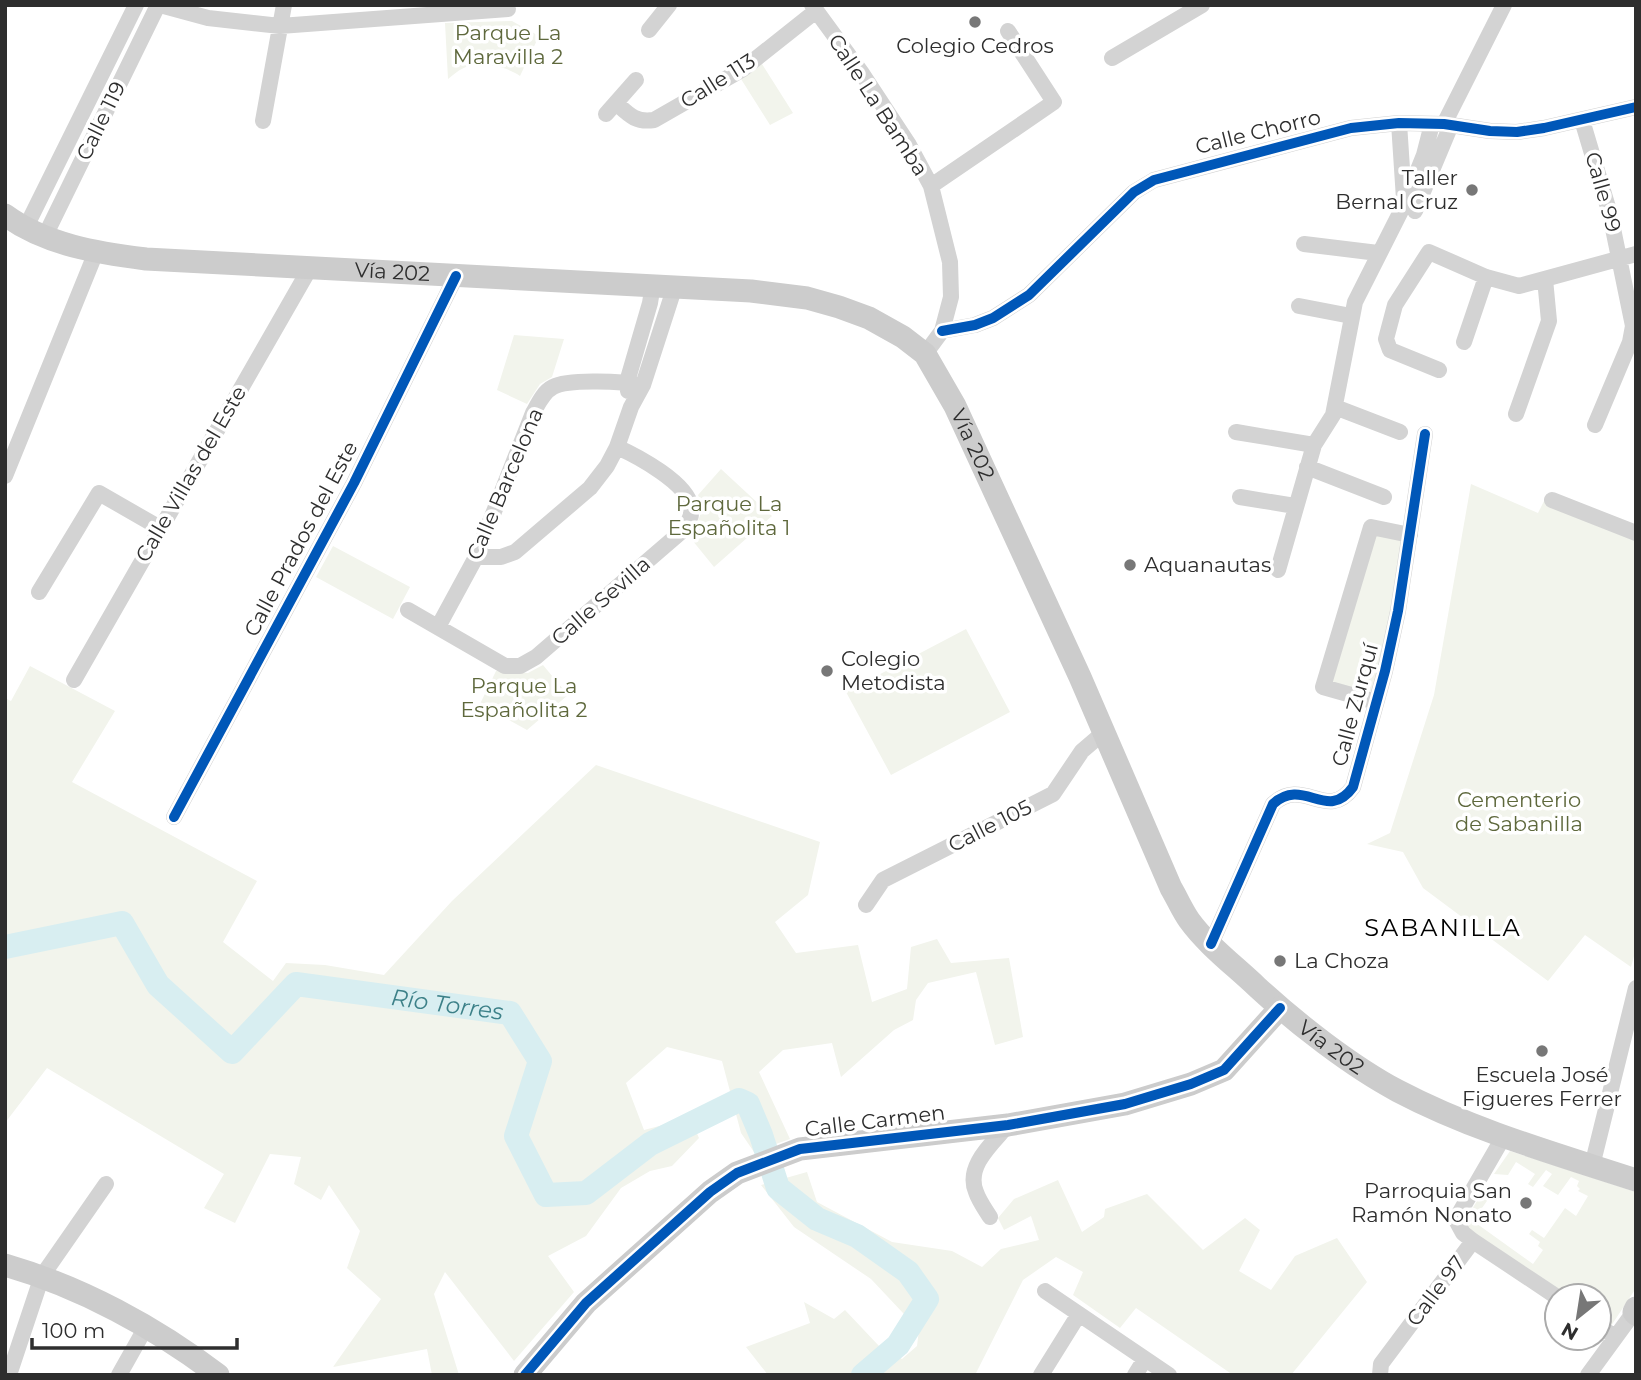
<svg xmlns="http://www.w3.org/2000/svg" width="1641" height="1380" font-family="Montserrat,sans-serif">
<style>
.green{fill:#f2f4ec}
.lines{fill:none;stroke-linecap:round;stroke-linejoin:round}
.river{stroke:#d8eef1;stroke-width:24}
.street{stroke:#d3d3d3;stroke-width:16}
.secondary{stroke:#ccc;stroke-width:23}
.cycleway-casing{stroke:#fff;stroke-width:15}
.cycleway{stroke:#0057b8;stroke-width:10}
.poi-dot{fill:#777;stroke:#fff;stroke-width:2.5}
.labels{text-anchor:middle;stroke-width:7;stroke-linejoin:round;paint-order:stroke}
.park-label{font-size:21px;fill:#5e683c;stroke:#fff}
.poi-label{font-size:21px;fill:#2e2e2e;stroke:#fff;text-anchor:start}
.street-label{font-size:21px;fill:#2e2e2e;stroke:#fff}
.water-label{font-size:23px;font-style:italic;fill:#3c8088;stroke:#fff}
.quarter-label{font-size:24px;letter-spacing:2px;fill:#000;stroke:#fff}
</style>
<rect width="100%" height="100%" fill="#fff"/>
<!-- green -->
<path class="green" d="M 512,21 L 539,36 L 520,76 C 508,67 482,61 466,67 C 460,69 453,75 448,79 L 445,23 Z
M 762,64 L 793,113 L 770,125 L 741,79 Z
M 514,335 L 564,339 L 552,377 L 540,384 L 527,404 L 497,390 Z
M 721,469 L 772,516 L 714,567 L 688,535 C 698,522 706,512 698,495 Z
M 1471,484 L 1538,513 L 1544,501 L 1636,540 L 1636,949 L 1631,967 L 1585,935 L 1548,981 L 1423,888 L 1403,852 L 1367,844 L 1390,833 L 1434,695 Z
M 1375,532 L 1405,538 L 1374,695 L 1330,683 Z
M 333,546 L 410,587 L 393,619 L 316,577 Z
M 966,629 L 1010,712 L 891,775 L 846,692 Z
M 543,665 L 568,695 L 527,730 L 480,704 L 496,671 L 528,673 Z
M 30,666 L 115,711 L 72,782 L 257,881 L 223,942 L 273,981 L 286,963 L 325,965 L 384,975 L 452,901 L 596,765 L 820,842 L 808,895 L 775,922 L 796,953 L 858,945 L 872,1002 L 907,989 L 911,947 L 937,939 L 951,963 L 1009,958 L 1023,1037 L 995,1045 L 976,972 L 928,983 L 916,1000 L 913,1020 L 894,1030 L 841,1077 L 832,1043 L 783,1050 L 759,1072 L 790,1139 L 754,1152 L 741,1133 L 722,1061 L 667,1047 L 626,1083 L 644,1130 L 690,1118 L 699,1138 L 672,1166 L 650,1171 L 621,1188 L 586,1236 L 548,1256 L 574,1292 L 514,1361 L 445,1272 L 434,1294 L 459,1375 L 432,1375 L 427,1349 L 333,1367 L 381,1299 L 347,1268 L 360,1231 L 329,1185 L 321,1200 L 294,1184 L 301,1157 L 270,1154 L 235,1223 L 204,1208 L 224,1174 L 47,1068 L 5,1123 L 5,698 L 11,701 Z
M 1510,1151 L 1636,1192 L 1636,1288 L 1611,1326 L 1599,1318 L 1599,1296 L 1566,1296 L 1468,1231 L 1465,1220 L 1486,1187 L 1489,1198 L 1473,1221 L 1533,1264 L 1543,1250 L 1538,1246 L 1540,1242 L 1529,1234 L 1532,1230 L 1544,1238 L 1565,1208 L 1576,1216 L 1588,1196 L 1578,1191 L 1580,1189 L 1577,1186 L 1579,1181 L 1571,1177 L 1558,1195 L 1543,1186 L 1552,1174 L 1546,1170 L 1533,1187 L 1528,1184 L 1535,1174 L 1516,1162 L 1508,1175 L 1494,1174 Z
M 807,1172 L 817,1202 L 892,1242 L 952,1251 L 982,1267 L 1001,1249 L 1039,1240 L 1031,1216 L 1004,1230 L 998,1218 L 1014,1199 L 1058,1180 L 1082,1232 L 1104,1217 L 1105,1209 L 1147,1194 L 1203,1250 L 1245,1218 L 1260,1230 L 1239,1271 L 1271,1290 L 1295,1256 L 1337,1238 L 1367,1282 L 1291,1375 L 1233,1375 L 1136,1308 L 1120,1328 L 1073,1295 L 1083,1272 L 1056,1257 L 1023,1280 L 975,1375 L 768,1375 L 746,1347 L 810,1323 L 804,1302 L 834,1319 L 845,1310 L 879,1346 L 902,1359 L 917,1346 L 919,1330 L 871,1279 L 794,1227 L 761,1185 Z"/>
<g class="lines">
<!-- river -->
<path class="river" id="s1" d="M 5,947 L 122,923 L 158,985 L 232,1052 L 296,984 L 510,1013 L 540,1061 L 516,1136 L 546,1195 L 586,1193 L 650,1144 L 739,1100 L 748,1104 L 761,1135 L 778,1188 L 817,1219 L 857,1236 L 908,1272 L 927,1299 L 898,1345 L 863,1375"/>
<!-- street -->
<path class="street" d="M 160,5 L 208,18 L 280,26 L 508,9
M 812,5 L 861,72 L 909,145 L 931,186 L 950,262 L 951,297 L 942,331 L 925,354
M 649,30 L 669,5
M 1112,58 L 1202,5
M 616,103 C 629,115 636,123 654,120 L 743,69 L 816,11
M 606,114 L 636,80
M 1582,120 L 1610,214 L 1633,326 L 1630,342 L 1595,425
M 263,121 L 284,5
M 1399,123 L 1404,199
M 1444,124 L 1504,5
M 931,186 L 1054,102 L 1008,31
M 1415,211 L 1451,125
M 26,227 L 136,5
M 45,236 L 158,5
M 1304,244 L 1378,253
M 1299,306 L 1351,316
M 942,331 L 975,325 L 993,318 L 1029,295 L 1134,192 L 1154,180 L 1351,128 L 1399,123 L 1444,124 L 1490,131 L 1517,132 L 1544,128 L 1636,107
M 1464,342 L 1486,277
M 1439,370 L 1390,350 L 1386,339 L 1395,305 L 1429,252 L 1486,277 L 1519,286 L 1636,254
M 628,391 L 627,382 L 650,303 L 653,284
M 1335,407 L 1400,432
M 1516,414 L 1549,321 L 1545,279
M 1236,432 L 1314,445
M 1307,467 L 1384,497
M 5,476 L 96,252
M 1240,497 L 1295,506
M 1552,500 L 1636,533
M 476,557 L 501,557 L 515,552 L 590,488 L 607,466 L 617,447 L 631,407 L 643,385 L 675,286
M 1278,570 L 1314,445 L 1333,415 L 1355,302 L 1404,205 L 1424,155 L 1432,124
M 39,592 L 99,493 L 160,528
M 408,610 L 505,666 L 520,666 L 536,657 L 681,532 C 687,525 693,517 691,507 C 688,483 637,456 617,447
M 438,627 L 476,557 L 533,413 C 538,404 543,392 553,387 C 569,378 625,382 643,385
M 74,680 L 310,268
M 1376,702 L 1323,687 L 1371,527 L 1410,535
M 174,817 L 354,483 L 456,276
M 866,905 L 883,880 L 1053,794 L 1082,751 L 1103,733
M 1211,944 L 1273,804 C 1304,776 1327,823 1353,787 L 1385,671 L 1398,611 L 1425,434
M 1504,1136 L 1460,1212 L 1457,1222 L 1463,1233 L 1473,1241 L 1557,1297
M 1592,1166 L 1636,988
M 990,1217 C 985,1209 979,1201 976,1192 C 965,1166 993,1143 1008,1125
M 1045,1291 L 1169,1375
M 1599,1326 L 1615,1337
M 9,1375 L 42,1276 L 106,1184
M 119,1375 L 146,1327
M 1041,1375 L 1079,1314
M 1135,1375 L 1145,1359
M 1380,1375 L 1381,1364 L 1473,1241
M 1588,1375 L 1634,1312"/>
<!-- secondary -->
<g class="secondary">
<path id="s2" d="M 5,215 C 46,245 98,253 146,259 L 751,291 L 807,298 L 839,307 L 869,318 L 903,337 L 925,354 L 955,406 L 1080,677 L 1171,888 C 1177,898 1182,910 1189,920 C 1207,945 1235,966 1257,987 C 1296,1023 1351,1066 1398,1091 C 1472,1130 1556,1154 1636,1180"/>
<path d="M 5,1265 C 81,1287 155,1327 218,1375"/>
<path d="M 1636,1308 L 1634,1312 L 1636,1314"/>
<path d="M 525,1375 L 586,1303 L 710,1192 L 737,1173 L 800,1149 L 1008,1125 L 1125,1104 L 1191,1084 L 1224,1070 L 1280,1008"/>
</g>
<defs>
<path id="cycleway" d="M 942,331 L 975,325 L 993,318 L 1029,295 L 1134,192 L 1154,180 L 1351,128 L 1399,123 L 1444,124 L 1490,131 L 1517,132 L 1544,128 L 1636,107
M 174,817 L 354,483 L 456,276
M 1211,944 L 1273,804 C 1304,776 1327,823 1353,787 L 1385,671 L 1398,611 L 1425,434
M 525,1375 L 586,1303 L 710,1192 L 737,1173 L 800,1149 L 1008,1125 L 1125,1104 L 1191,1084 L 1224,1070 L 1280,1008"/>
</defs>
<!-- cycleway casing -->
<use href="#cycleway" class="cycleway-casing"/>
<!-- cycleway -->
<use href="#cycleway" class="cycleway"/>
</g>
<!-- markers -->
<g class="poi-dot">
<circle cx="975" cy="22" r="7"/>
<circle cx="1472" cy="190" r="7"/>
<circle cx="1130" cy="565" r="7"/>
<circle cx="827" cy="671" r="7"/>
<circle cx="1280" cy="961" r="7"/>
<circle cx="1542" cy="1051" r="7"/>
<circle cx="1526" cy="1203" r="7"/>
</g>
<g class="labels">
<!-- park labels -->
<g class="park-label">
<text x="508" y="40">Parque La<tspan x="508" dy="24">Maravilla 2</tspan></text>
<text x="729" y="511">Parque La<tspan x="729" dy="24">Españolita 1</tspan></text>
<text x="524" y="693">Parque La<tspan x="524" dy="24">Españolita 2</tspan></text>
<text x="1519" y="807">Cementerio<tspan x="1519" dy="24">de Sabanilla</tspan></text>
</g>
<!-- poi labels -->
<g class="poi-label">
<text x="975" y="53" text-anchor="middle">Colegio Cedros</text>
<text x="1458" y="185" text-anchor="end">Taller<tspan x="1458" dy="24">Bernal Cruz</tspan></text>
<text x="1144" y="572">Aquanautas</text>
<text x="841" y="666">Colegio<tspan x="841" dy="24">Metodista</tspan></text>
<text x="1294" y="968">La Choza</text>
<text x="1542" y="1082" text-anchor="middle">Escuela José<tspan x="1542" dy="24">Figueres Ferrer</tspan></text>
<text x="1512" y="1198" text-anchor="end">Parroquia San<tspan x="1512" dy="24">Ramón Nonato</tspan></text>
</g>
<!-- street labels -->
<g class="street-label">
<text transform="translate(718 81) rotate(-32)" y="7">Calle 113</text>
<text transform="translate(878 105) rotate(57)" y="7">Calle La Bamba</text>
<text transform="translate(101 121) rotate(-64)" y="7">Calle 119</text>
<text transform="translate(1258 132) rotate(-14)" y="7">Calle Chorro</text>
<text transform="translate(1603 192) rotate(74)" y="7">Calle 99</text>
<text dy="7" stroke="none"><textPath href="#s2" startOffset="396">Vía 202</textPath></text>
<text dy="7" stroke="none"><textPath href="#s2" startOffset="1046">Vía 202</textPath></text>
<text transform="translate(191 474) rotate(-60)" y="7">Calle Villas del Este</text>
<text transform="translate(505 484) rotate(-67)" y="7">Calle Barcelona</text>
<text transform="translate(301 539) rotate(-62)" y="7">Calle Prados del Este</text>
<text transform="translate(601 601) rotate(-41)" y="7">Calle Sevilla</text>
<text transform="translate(1355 705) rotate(-75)" y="7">Calle Zurquí</text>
<text transform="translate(990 826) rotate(-27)" y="7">Calle 105</text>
<text dy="7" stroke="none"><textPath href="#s2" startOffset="1760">Vía 202</textPath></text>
<text transform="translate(875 1121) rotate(-7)" y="7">Calle Carmen</text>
<text transform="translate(1436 1291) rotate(-53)" y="7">Calle 97</text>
</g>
<!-- water labels -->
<g class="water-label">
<text dy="8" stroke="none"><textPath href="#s1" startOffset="537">Río Torres</textPath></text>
</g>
<!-- quarter labels -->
<g class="quarter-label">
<text x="1443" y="936">SABANILLA</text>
</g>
</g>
<!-- border -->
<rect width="1641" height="1380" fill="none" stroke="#2e2e2e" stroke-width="14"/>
<!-- north arrow -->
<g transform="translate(1578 1317) rotate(210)"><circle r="33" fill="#ffffff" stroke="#ababab" stroke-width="2"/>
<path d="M0-5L12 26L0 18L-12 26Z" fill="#777777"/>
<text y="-10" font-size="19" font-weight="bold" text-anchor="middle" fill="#2e2e2e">N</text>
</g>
<!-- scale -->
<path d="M32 1338v10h205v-10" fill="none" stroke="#2e2e2e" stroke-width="3.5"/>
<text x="42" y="1338" font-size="21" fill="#2e2e2e" stroke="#ffffff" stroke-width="5" paint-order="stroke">100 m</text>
</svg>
